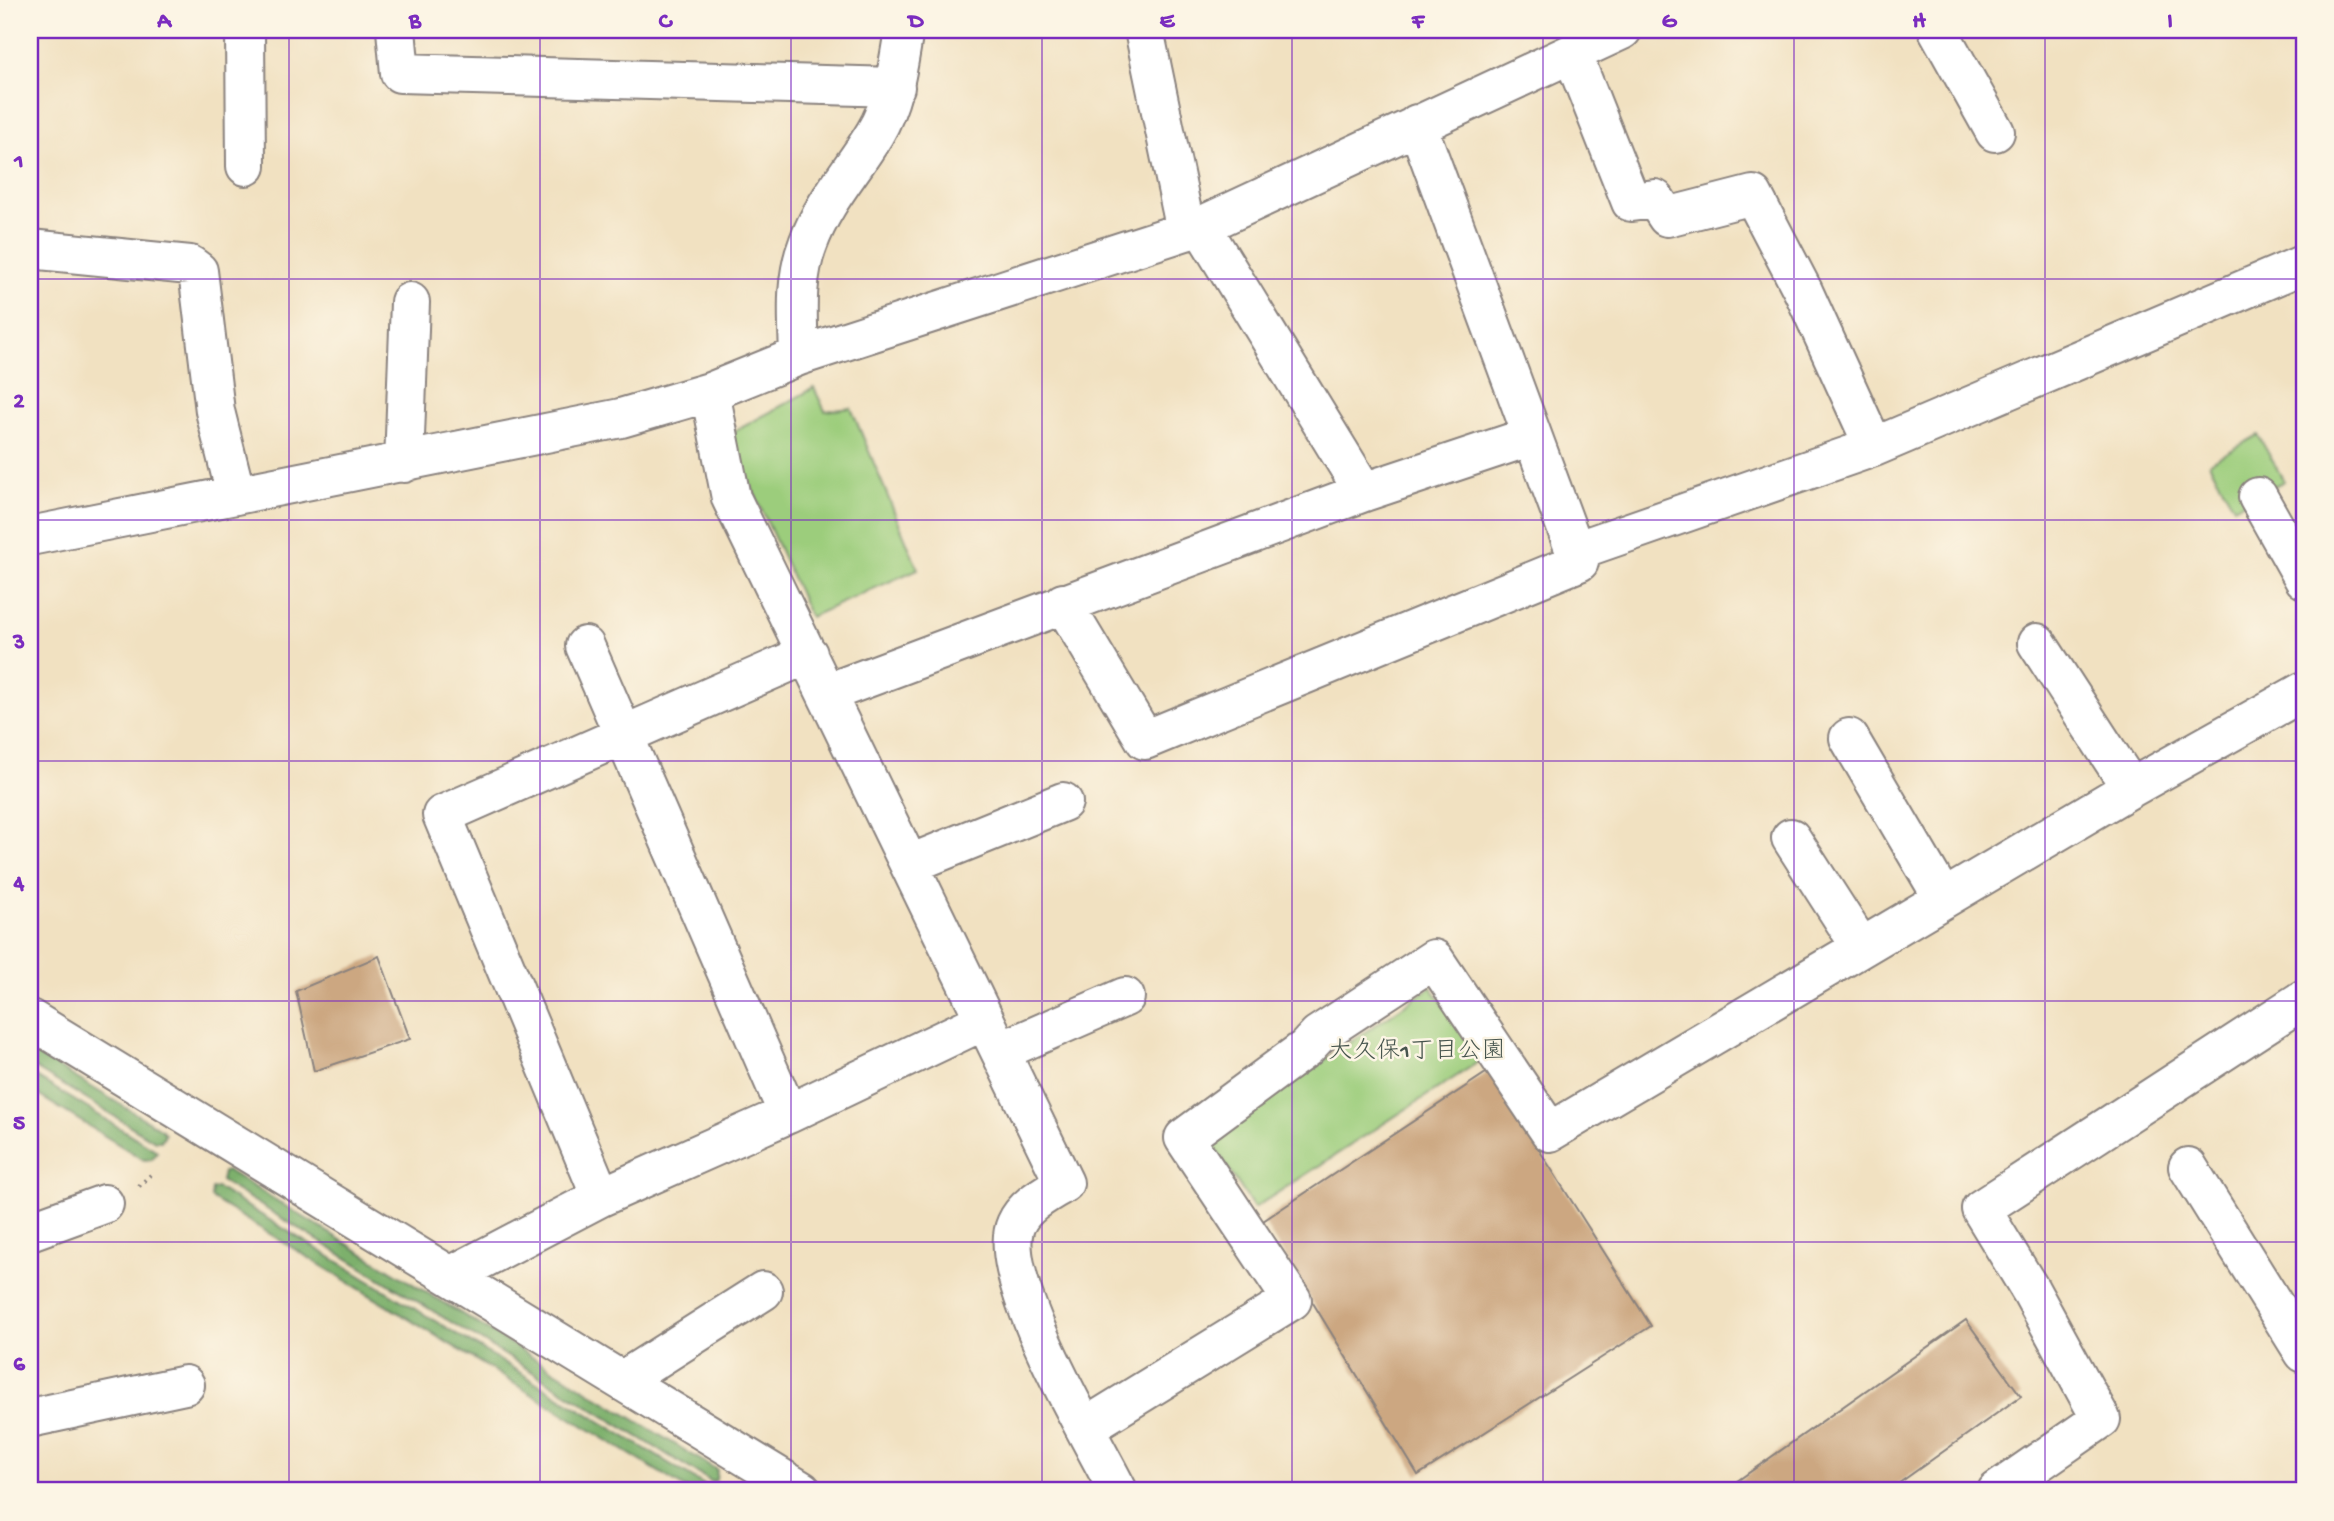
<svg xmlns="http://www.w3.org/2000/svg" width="2334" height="1521" font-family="'Gochi Hand','Klee One',sans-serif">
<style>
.green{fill:#9ccd7c;stroke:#5f785c;stroke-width:2}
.forest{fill:#7db06c;stroke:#506954;stroke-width:2}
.building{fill:#cca781}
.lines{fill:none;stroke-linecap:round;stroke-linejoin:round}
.minor-casing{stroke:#8a827e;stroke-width:42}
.path{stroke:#8a827e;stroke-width:4.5;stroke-dasharray:2 5;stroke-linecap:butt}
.minor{stroke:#fff;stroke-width:38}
.grid{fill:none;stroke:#7b2cbf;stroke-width:2;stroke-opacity:0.55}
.labels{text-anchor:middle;stroke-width:5;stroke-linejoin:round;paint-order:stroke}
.park-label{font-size:24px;fill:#47554e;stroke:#fcf5e5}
.neatline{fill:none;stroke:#7b2cbf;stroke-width:2.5}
.grid-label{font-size:23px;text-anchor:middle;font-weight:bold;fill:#7b2cbf}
</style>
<rect width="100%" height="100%" fill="#fcf5e5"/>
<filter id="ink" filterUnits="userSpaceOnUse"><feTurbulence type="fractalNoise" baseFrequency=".0143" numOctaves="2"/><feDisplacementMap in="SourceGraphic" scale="14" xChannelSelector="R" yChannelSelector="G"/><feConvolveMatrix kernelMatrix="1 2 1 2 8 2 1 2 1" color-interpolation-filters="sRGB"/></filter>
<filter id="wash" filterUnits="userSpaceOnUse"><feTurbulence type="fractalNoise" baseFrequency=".00686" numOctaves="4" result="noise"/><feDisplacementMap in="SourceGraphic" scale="28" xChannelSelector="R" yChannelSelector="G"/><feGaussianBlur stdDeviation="1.57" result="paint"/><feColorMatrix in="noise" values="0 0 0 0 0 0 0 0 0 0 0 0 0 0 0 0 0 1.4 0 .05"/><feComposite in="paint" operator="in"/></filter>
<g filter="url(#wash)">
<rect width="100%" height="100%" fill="#f1e1c1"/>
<!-- green -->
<path class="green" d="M 814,388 L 825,411 L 851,408 L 918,569 L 810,617 L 728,435 Z
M 2258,435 L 2284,481 L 2234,507 L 2209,463 Z
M 1431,987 L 1483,1059 L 1254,1208 L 1209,1139 Z"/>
<!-- forest -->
<path class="forest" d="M 30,1050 L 161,1129 L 165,1134 L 161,1141 L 155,1141 L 30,1065 Z
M 30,1073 L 154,1149 L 157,1152 L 152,1159 L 144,1160 L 30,1090 Z
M 228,1171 L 717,1470 L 716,1480 L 712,1482 L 221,1181 L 223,1172 Z
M 217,1188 L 711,1489 L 712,1491 L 690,1491 L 211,1198 L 212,1189 Z"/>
<g id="blocks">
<!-- building -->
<path class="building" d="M 379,956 L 410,1039 L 314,1071 L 296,991 Z
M 1489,1071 L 1651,1326 L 1418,1475 L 1263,1221 Z
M 1966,1320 L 2021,1396 L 1888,1491 L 1723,1491 Z"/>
</g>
</g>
<g filter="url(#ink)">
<use href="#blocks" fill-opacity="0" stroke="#8a827e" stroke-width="2"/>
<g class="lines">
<defs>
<path id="minor" d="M 245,30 L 246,166
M 396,30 L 400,73 L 895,87
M 1144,30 L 1186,231
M 1938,30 L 1995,132
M 1572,53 L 1631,202 L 1655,199 L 1667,217 L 1753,195 L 1803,291 L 1874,447
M 1201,226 L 1364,492
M 30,249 L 190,265 L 198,271 L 215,411 L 236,495
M 799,356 C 798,318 794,280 808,244 C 823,202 853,170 875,133 C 894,101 898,66 904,30
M 710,392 L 731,498 L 1064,1183 C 1047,1194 1025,1204 1016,1224 C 993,1275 1092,1439 1118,1491
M 404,463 L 410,302
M 2258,497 L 2304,579
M 30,536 L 621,418 L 710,392 L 799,356 L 1201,226 L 1622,30
M 1575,551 L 1874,447 L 2304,264
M 1063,603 L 1145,740 L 1579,562 L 1417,124
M 2037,643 L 2131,788
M 585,646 L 788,1114
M 827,693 L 1364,492 L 1532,436
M 1849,738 L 1943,898
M 1791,838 L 1861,947
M 910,864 L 1063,802
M 30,1019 L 802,1491
M 1001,1051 L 1125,997
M 2188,1167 L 2304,1353
M 601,1197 L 442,815 L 808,654
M 30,1231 L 104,1204
M 452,1275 L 601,1197 L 788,1114 L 985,1020
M 623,1380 L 763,1291
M 30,1418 L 185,1385
M 1086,1427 L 1292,1300 L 1184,1138 L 1306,1048 L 1318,1035 L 1434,959 L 1550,1132 L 2131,788 L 2304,691
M 1997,1491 L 2101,1419 L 2031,1291 L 1981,1209 L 2304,999"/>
</defs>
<!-- minor casing -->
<use href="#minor" class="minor-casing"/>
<!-- path -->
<path class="path" d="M 139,1186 L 153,1173"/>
<!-- minor -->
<use href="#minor" class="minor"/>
</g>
</g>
<!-- grid -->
<path class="grid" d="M 289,30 L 289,1491M 540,30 L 540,1491M 791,30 L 791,1491M 1042,30 L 1042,1491M 1292,30 L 1292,1491M 1543,30 L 1543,1491M 1794,30 L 1794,1491M 2045,30 L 2045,1491M 30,279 L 2304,279M 30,520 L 2304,520M 30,761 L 2304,761M 30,1001 L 2304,1001M 30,1242 L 2304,1242"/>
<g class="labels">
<!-- park labels -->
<g class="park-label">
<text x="1417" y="1057">大久保1丁目公園</text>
</g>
</g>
<!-- margin -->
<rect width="2334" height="1521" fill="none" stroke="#fcf5e5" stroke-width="77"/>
<rect x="38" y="38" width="2258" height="1444" class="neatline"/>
<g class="grid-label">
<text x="164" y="27">A</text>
<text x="415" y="27">B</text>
<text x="665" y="27">C</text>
<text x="916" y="27">D</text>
<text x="1167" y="27">E</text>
<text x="1418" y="27">F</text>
<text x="1669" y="27">G</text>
<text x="1919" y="27">H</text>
<text x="2170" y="27">I</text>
<text x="19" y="167">1</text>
<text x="19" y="407">2</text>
<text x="19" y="648">3</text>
<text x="19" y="889">4</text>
<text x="19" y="1129">5</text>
<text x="19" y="1370">6</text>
</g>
</svg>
